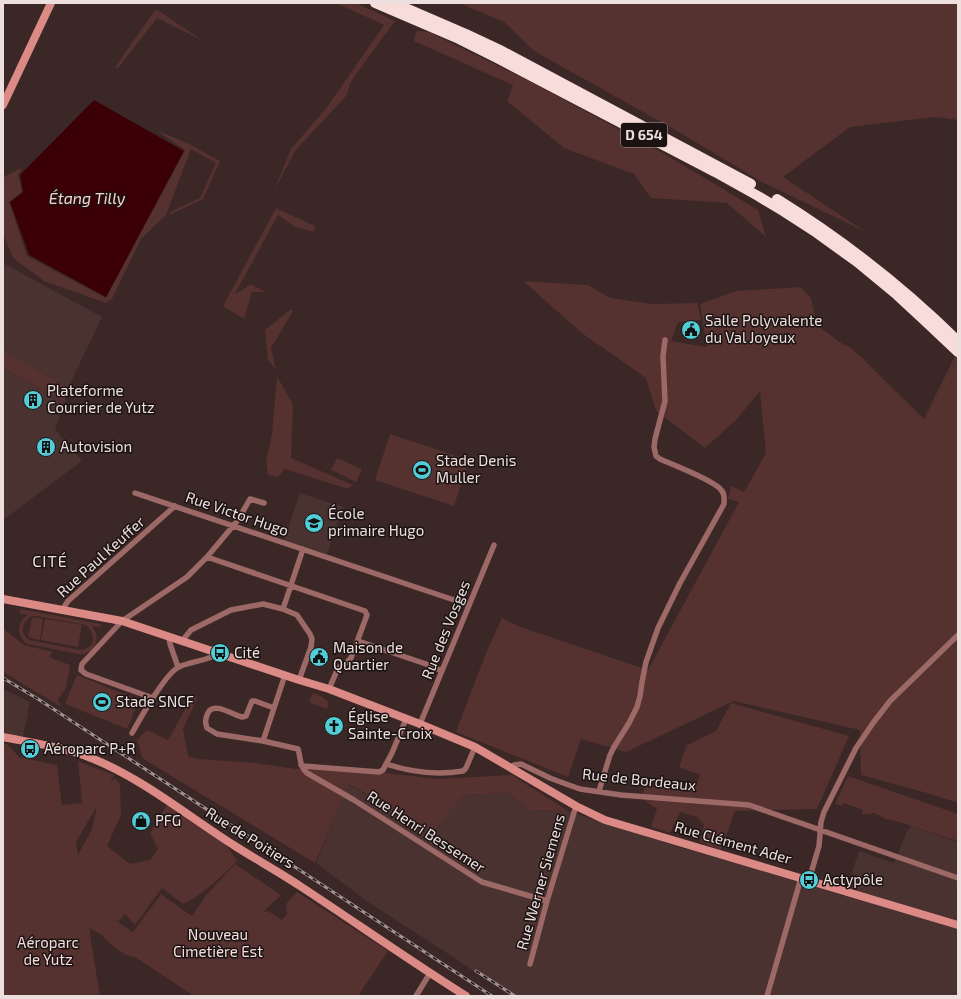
<svg xmlns="http://www.w3.org/2000/svg" width="961" height="999" font-family="'Exo 2',sans-serif">
<style>
.built{fill:#4a3230}
.green{fill:#55312f;fill-rule:evenodd}
.water{fill:#3a0005}
.lines{fill:none;stroke-linecap:round;stroke-linejoin:round}
.street{stroke:#9d6966;stroke-width:5.5}
.secondary{stroke:#dc8a86;stroke-width:8}
.highway{stroke:#f7dcda;stroke-width:10}
.rail-casing{stroke:#a19291;stroke-width:3}
.rail{stroke:#1b1312;stroke-width:1.5;stroke-dasharray:4.5;stroke-linecap:butt}
.labels{text-anchor:middle;stroke-width:3;stroke-linejoin:round;paint-order:stroke}
.shield{fill:#1b1312;stroke:#ada2a1;stroke-width:1}
.shield-label{font-size:14px;font-weight:bold;fill:#ecdfde}
.poi-label{font-size:15px;fill:#ecdfde;stroke:#1b1312;text-anchor:start}
.street-label{font-size:15px;fill:#ecdfde;stroke:#1b1312}
.park-label{font-size:15px;fill:#f3dedc;stroke:#1b1312}
.water-label{font-size:16px;font-style:italic;fill:#fad0cd;stroke:#1b1312}
.neighbourhood-label{font-size:16px;letter-spacing:1px;fill:#ecdfde;stroke:#1b1312}
</style>
<rect width="100%" height="100%" fill="#3a2726"/>
<!-- built -->
<path class="built" d="M 3,263 L 102,317 L 68,388 L 3,349 Z
M 3,368 L 65,403 L 55,429 L 82,461 L 3,520 Z
M 300,493 L 343,507 L 327,554 L 284,540 Z
M 3,689 L 30,702 L 23,738 L 3,733 Z
M 348,784 L 433,833 L 462,795 L 509,793 L 528,810 L 568,811 L 682,848 L 779,874 L 844,896 L 859,851 L 894,863 L 908,829 L 910,829 L 911,826 L 958,842 L 958,996 L 510,996 L 453,957 L 368,902 L 316,863 Z"/>
<!-- green -->
<path class="green" d="M 336,3 L 356,3 L 395,21 L 352,80 L 346,96 L 295,151 L 273,193 L 291,149 L 327,107 L 384,25 Z
M 459,3 L 958,3 L 958,120 L 935,117 L 850,127 L 783,177 L 866,232 L 762,182 L 677,131 L 534,51 L 504,22 Z
M 156,9 L 205,42 L 157,18 L 118,68 L 115,67 Z
M 416,31 L 429,32 L 527,80 L 663,153 L 758,210 L 766,237 L 727,203 L 651,198 L 634,174 L 564,148 L 507,101 L 513,85 L 414,41 Z
M 156,130 L 187,143 L 220,161 L 203,199 L 169,215 L 170,212 L 200,198 L 216,163 L 191,149 L 166,215 L 141,239 L 112,299 L 106,303 L 44,281 L 13,258 L 3,234 L 3,177 L 23,167 L 18,175 L 22,192 L 9,202 L 27,256 L 106,298 L 185,150 Z
M 276,208 L 315,226 L 314,232 L 295,227 L 278,215 L 235,294 L 251,284 L 265,292 L 252,292 L 244,319 L 223,306 Z
M 523,281 L 588,285 L 610,298 L 653,304 L 697,303 L 701,320 L 678,322 L 671,341 L 707,347 L 700,304 L 736,291 L 800,287 L 811,298 L 815,317 L 812,322 L 844,345 C 849,345 856,353 861,357 L 924,419 L 958,350 L 958,803 L 927,793 L 861,775 L 860,730 L 734,701 L 626,752 L 581,739 L 568,777 L 456,732 L 486,653 L 502,618 L 518,626 L 648,670 L 739,502 L 728,499 L 731,486 L 744,492 L 766,453 L 760,391 L 736,420 L 705,448 L 656,411 L 646,378 L 583,334 Z
M 291,309 L 293,311 L 271,348 L 276,370 L 268,360 L 265,330 Z
M 3,349 L 68,388 L 65,403 L 3,368 Z
M 277,376 L 293,405 L 291,458 L 353,485 L 348,489 L 285,469 L 278,477 L 268,475 L 266,461 L 272,434 Z
M 390,434 L 469,460 L 454,506 L 375,480 Z
M 337,458 L 362,469 L 356,482 L 331,470 Z
M 20,609 L 101,624 L 100,627 L 92,626 C 98,634 99,643 91,650 C 89,651 87,653 85,654 C 85,654 79,654 78,654 L 27,644 C 17,636 16,623 27,615 L 19,613 ZM 32,616 L 36,616 L 86,625 C 93,631 97,643 87,648 C 86,649 80,650 80,650 L 29,640 C 19,633 22,621 32,616 Z
M 32,617 L 43,619 L 40,640 L 28,637 Z
M 45,619 L 82,625 L 78,647 L 41,640 Z
M 5,630 L 24,645 L 53,652 L 49,657 L 70,665 L 66,688 L 58,699 L 61,707 L 3,672 L 3,631 Z
M 77,675 L 139,700 L 127,729 L 65,704 Z
M 312,693 L 321,696 L 329,702 L 327,709 L 309,702 Z
M 198,696 L 183,729 L 188,756 L 199,759 L 255,763 L 296,769 L 306,768 L 362,770 L 437,779 L 512,775 L 568,811 L 528,810 L 509,793 L 463,795 L 433,833 L 349,784 L 315,863 L 142,758 L 137,740 L 147,730 L 168,740 L 191,699 Z
M 731,703 L 849,736 L 817,809 L 735,811 L 721,850 L 700,842 L 704,825 L 697,817 L 680,812 L 670,833 L 651,827 L 657,809 L 641,798 L 645,787 L 695,788 L 700,775 L 679,767 L 687,745 L 716,731 Z
M 3,743 L 7,744 L 19,757 L 57,765 L 62,805 L 82,803 L 78,761 L 114,775 L 110,783 L 115,778 L 120,784 L 121,815 L 107,846 L 130,864 L 150,860 L 158,849 L 150,833 L 168,803 L 222,838 L 237,861 C 221,877 204,894 183,904 L 162,888 L 135,925 L 125,914 L 119,921 L 115,920 L 133,932 L 161,894 L 192,916 L 207,894 L 235,864 L 281,895 L 263,912 L 268,911 L 282,920 L 287,914 L 286,904 L 297,892 L 388,951 L 358,996 L 194,996 L 135,957 C 123,956 113,946 104,938 L 104,936 L 89,928 L 100,996 L 3,996 ZM 97,806 L 92,829 L 78,855 L 76,842 Z
M 848,776 L 958,814 L 958,841 L 896,821 L 886,819 L 874,813 L 869,814 L 862,814 L 863,810 L 843,803 L 842,806 L 835,804 Z"/>
<!-- water -->
<path class="water" d="M 94,100 L 184,151 L 106,297 L 29,255 L 10,202 L 23,192 L 20,175 Z"/>
<g class="lines">
<!-- street -->
<path class="street" d="M 135,493 L 469,605
M 207,557 L 365,611 L 367,615 L 351,658 L 345,664 L 338,668 L 329,689
M 283,609 L 303,549
M 62,610 L 68,601 L 175,506
M 169,637 L 170,644 L 178,667
M 182,641 L 191,630 L 231,610 L 263,604 L 283,609 L 297,615 L 310,634 L 312,639 L 311,647 L 299,680
M 358,641 L 426,664 L 442,671
M 153,698 L 86,674 L 81,670 L 82,664 L 122,621 L 187,577 L 207,557 L 238,520 L 250,499 L 264,503
M 274,708 L 255,701 L 252,701 L 246,716 L 242,717 C 233,715 213,701 208,713 C 205,718 205,723 207,728 L 217,734 L 263,741 L 298,749 C 301,758 299,766 307,773 L 354,800 L 482,882 L 547,901
M 420,724 C 445,664 469,604 494,545
M 132,733 C 140,719 165,673 179,667 C 192,661 207,661 220,653
M 263,741 L 285,675
M 386,764 L 392,753 L 406,719
M 301,765 L 303,766 L 379,772 L 383,770 L 386,764 C 410,772 438,775 463,771 L 466,768 L 475,747
M 509,768 L 514,765 L 521,764 L 550,778 L 566,784 L 580,789 L 621,795 L 749,805 L 958,878
M 599,791 L 610,755 L 614,747 L 629,723 L 637,707 L 640,696 L 642,682 L 646,662 L 658,628 L 680,583 L 724,504 C 724,500 725,495 722,491 C 716,481 673,465 660,459 L 656,456 L 654,447 L 655,439 L 665,401 L 663,356 L 665,340
M 809,880 L 819,846 L 821,822 L 824,812 L 856,748 L 873,723 L 890,701 L 958,635
M 530,964 L 547,901 L 576,806
M 416,996 L 430,973
M 767,996 L 801,878"/>
<!-- secondary -->
<path class="secondary" d="M 3,105 L 51,3
M 3,599 L 122,621 L 299,680 L 329,689 L 420,724 L 475,747 L 576,806 L 605,820 L 958,925
M 3,737 C 33,743 63,747 91,758 C 142,778 189,817 235,846 C 257,860 279,872 300,886 C 355,922 410,961 466,996"/>
<!-- highway -->
<path class="highway" d="M 375,3 L 459,39 L 497,58 L 715,172 L 758,196 L 783,211 L 814,231 L 857,262 L 897,295 L 924,320 L 958,352
M 394,3 L 466,34 L 500,50 L 751,184
M 777,199 C 843,240 903,287 958,341"/>
<defs>
<path id="rail" d="M 3,678 L 38,699 L 492,996
M 476,971 L 515,996"/>
</defs>
<!-- rail casing -->
<use href="#rail" class="rail-casing"/>
<!-- rail -->
<use href="#rail" class="rail"/>
</g>
<!-- icons -->
<defs>
<symbol id="civic-disc" viewBox="-11 -11 22 22"><circle r="9.5" fill="#52ccd6" stroke="#1b1312"/><path d="M-.6-6.5H3V-4.5H.6V-3L4-1V1h2V6H-6V1h2V-1L-.6-3ZM-1.2 2.5V6h2.4V2.5Z" fill="#111"/></symbol>
<symbol id="building-disc" viewBox="-11 -11 22 22"><circle r="9.5" fill="#52ccd6" stroke="#1b1312"/><path d="M-4-6H4V6H1V3H-1V6H-4ZM-2.5-4.3h1.7v1.8h-1.7ZM.8-4.3h1.7v1.8H.8ZM-2.5-1h1.7V.8h-1.7ZM.8-1h1.7V.8H.8Z" fill="#111"/></symbol>
<symbol id="stadium-disc" viewBox="-11 -11 22 22"><circle r="9.5" fill="#52ccd6" stroke="#1b1312"/><path d="M0-5a6.5 5 0 1 0 0 10a6.5 5 0 1 0 0-10ZM-3.5-1.8h7v3.6h-7Z" fill="#111"/></symbol>
<symbol id="school-disc" viewBox="-11 -11 22 22"><circle r="9.5" fill="#52ccd6" stroke="#1b1312"/><path d="M0-5L7-2L0 1L-7-2ZM-4 1L0 2.5L4 1V4Q0 6-4 4Z" fill="#111"/></symbol>
<symbol id="bus-disc" viewBox="-11 -11 22 22"><circle r="9.5" fill="#52ccd6" stroke="#1b1312"/><path d="M-5-6H5V4H4V6H2V4H-2V6H-4V4H-5ZM-3.5-4V0h7V-4ZM-3.5 1.2v1.5H-2V1.2ZM2 1.2v1.5H3.5V1.2Z" fill="#111"/></symbol>
<symbol id="church-disc" viewBox="-11 -11 22 22"><circle r="9.5" fill="#52ccd6" stroke="#1b1312"/><path d="M-1.2-6h2.4v3.5h3.3v2.4h-3.3V6h-2.4V-.1h-3.3v-2.4h3.3Z" fill="#111"/></symbol>
<symbol id="shop-disc" viewBox="-11 -11 22 22"><circle r="9.5" fill="#52ccd6" stroke="#1b1312"/><path d="M-5-2.5h2.3a2.7 3.5 0 0 1 5.4 0H5L5.5 6h-11ZM-1.5-2.5h3a1.5 2.3 0 0 0-3 0Z" fill="#111"/></symbol>
</defs>
<g fill-rule="evenodd">
<use href="#civic-disc" x="680" y="319" width="22" height="22"/>
<use href="#building-disc" x="22" y="389" width="22" height="22"/>
<use href="#building-disc" x="35" y="436" width="22" height="22"/>
<use href="#stadium-disc" x="411" y="459" width="22" height="22"/>
<use href="#school-disc" x="303" y="512" width="22" height="22"/>
<use href="#bus-disc" x="209" y="642" width="22" height="22"/>
<use href="#civic-disc" x="308" y="646" width="22" height="22"/>
<use href="#stadium-disc" x="91" y="691" width="22" height="22"/>
<use href="#church-disc" x="323" y="715" width="22" height="22"/>
<use href="#bus-disc" x="19" y="738" width="22" height="22"/>
<use href="#shop-disc" x="130" y="810" width="22" height="22"/>
<use href="#bus-disc" x="798" y="869" width="22" height="22"/>
</g>
<g class="labels">
<!-- shield labels -->
<rect class="shield" x="621" y="123" width="46" height="24" rx="3"/>
<g class="shield-label">
<text x="644" y="140">D 654</text>
</g>
<!-- poi labels -->
<g class="poi-label">
<text x="705" y="326">Salle Polyvalente<tspan x="705" dy="17">du Val Joyeux</tspan></text>
<text x="47" y="396">Plateforme<tspan x="47" dy="17">Courrier de Yutz</tspan></text>
<text x="60" y="452">Autovision</text>
<text x="436" y="466">Stade Denis<tspan x="436" dy="17">Muller</tspan></text>
<text x="328" y="519">École<tspan x="328" dy="17">primaire Hugo</tspan></text>
<text x="333" y="653">Maison de<tspan x="333" dy="17">Quartier</tspan></text>
<text x="234" y="658">Cité</text>
<text x="116" y="707">Stade SNCF</text>
<text x="348" y="722">Église<tspan x="348" dy="17">Sainte-Croix</tspan></text>
<text x="44" y="754">Aéroparc P+R</text>
<text x="155" y="826">PFG</text>
<text x="823" y="885">Actypôle</text>
</g>
<!-- street labels -->
<g class="street-label">
<text transform="translate(237 514) rotate(19)" y="5">Rue Victor Hugo</text>
<text transform="translate(101 557) rotate(-42)" y="5">Rue Paul Keuffer</text>
<text transform="translate(446 630) rotate(-68)" y="5">Rue des Vosges</text>
<text transform="translate(639 780) rotate(6)" y="5">Rue de Bordeaux</text>
<text transform="translate(426 832) rotate(33)" y="5">Rue Henri Bessemer</text>
<text transform="translate(250 838) rotate(32)" y="5">Rue de Poitiers</text>
<text transform="translate(733 843) rotate(16)" y="5">Rue Clément Ader</text>
<text transform="translate(541 882) rotate(-74)" y="5">Rue Werner Siemens</text>
</g>
<!-- park labels -->
<g class="park-label">
<text x="218" y="940">Nouveau<tspan x="218" dy="17">Cimetière Est</tspan></text>
<text x="48" y="948">Aéroparc<tspan x="48" dy="17">de Yutz</tspan></text>
</g>
<!-- water labels -->
<g class="water-label">
<text x="87" y="204">Étang Tilly</text>
</g>
<!-- neighbourhood labels -->
<g class="neighbourhood-label">
<text x="50" y="567">CITÉ</text>
</g>
</g>
<!-- border -->
<rect width="961" height="999" fill="none" stroke="#ecdfde" stroke-width="8"/>
</svg>
